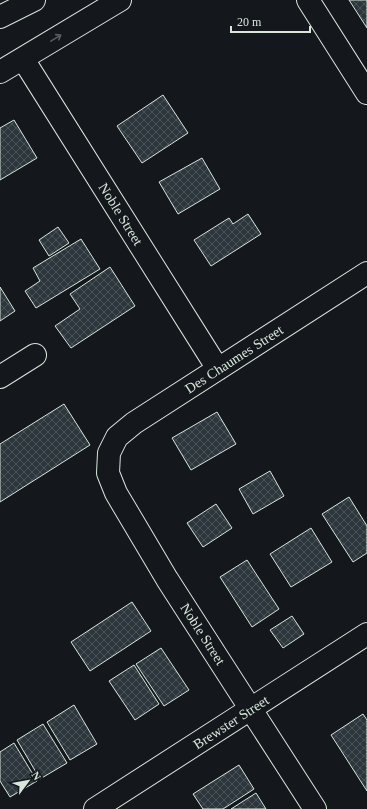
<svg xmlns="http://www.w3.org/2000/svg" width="367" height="809" font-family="'Times New Roman',serif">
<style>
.building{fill:url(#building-cross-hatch);stroke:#d8e6dc}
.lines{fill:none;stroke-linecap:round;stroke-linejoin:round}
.minor-casing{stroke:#d8e6dc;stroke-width:24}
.secondary-casing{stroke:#d8e6dc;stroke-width:24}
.minor{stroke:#14181c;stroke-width:22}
.secondary{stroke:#14181c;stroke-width:22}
.oneway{stroke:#59605f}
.labels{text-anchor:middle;stroke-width:3;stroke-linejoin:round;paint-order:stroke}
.street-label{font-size:14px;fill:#d8e6dc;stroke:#14181c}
</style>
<defs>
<pattern id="building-cross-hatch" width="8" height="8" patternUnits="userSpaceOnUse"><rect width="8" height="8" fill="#2c363c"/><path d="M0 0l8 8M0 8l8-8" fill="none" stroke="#4a5358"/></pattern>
</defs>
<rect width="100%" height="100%" fill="#14181c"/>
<!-- building -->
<path class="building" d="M 349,0 L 367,0 L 367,28 Z
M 163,95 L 188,133 L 142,163 L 117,126 Z
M 14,120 L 37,158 L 0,180 L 0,128 Z
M 202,158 L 220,189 L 178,214 L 159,182 Z
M 248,214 L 261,234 L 211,266 L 194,240 L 229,218 L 233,224 Z
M 58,227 L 69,243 L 49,256 L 39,240 Z
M 81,239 L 100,269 L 36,308 L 25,291 L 40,281 L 33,268 Z
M 110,267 L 135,306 L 71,348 L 55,326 L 80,309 L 70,294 Z
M 0,287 L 15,311 L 0,321 Z
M 64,404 L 90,445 L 0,502 L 0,444 Z
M 217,412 L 236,444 L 191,470 L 172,438 Z
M 270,471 L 284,496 L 253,514 L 239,489 Z
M 349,497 L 367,526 L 367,553 L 353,562 L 322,514 Z
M 216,504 L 232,528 L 203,547 L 187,523 Z
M 311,528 L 332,562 L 291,587 L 270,554 Z
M 247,560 L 279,609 L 252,627 L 220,577 Z
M 132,602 L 151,631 L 90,671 L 71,642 Z
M 292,616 L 304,634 L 283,648 L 270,630 Z
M 161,648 L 189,690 L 164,706 L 136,664 Z
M 134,665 L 159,704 L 135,720 L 109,681 Z
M 74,705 L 97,744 L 70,760 L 47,722 Z
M 363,714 L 367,720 L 367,791 L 331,735 Z
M 43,724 L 67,763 L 40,779 L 17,740 Z
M 14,743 L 37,781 L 10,797 L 0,781 L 0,752 Z
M 239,765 L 254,789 L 223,809 L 203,809 L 193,794 Z
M 256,793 L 266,809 L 231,809 Z"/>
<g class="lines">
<defs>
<path id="minor" d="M 308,0 L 367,93
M 23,59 L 218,369
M 0,377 L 35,355
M 95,809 L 367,634
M 315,809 L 167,579 L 116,493 L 108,473 L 109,453 L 117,437 L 134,423 L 367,273"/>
<path id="secondary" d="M 0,17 L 34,0
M 0,72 L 120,0"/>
</defs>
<!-- minor casing -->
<use href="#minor" class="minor-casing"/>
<!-- secondary casing -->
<use href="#secondary" class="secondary-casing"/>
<!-- minor -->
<use href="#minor" class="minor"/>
<!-- secondary -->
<use href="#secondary" class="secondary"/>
</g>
<!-- one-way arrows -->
<defs><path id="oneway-shaft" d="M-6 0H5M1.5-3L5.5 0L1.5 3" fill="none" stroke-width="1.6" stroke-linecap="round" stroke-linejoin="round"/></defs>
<use class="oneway" href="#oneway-shaft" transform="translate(56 38) rotate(-31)"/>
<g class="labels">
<!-- street labels -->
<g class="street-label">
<text transform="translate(121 214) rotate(58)" y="5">Noble Street</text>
<text transform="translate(234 359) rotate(-33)" y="5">Des Chaumes Street</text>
<text transform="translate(203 634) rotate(57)" y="5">Noble Street</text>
<text transform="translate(231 722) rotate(-33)" y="5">Brewster Street</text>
</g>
</g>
<!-- north arrow -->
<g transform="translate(28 781) rotate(58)" stroke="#14181c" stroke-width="3" paint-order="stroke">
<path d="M0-3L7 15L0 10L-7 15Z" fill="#d8e6dc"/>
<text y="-6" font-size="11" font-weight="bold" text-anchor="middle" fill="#d8e6dc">N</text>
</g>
<!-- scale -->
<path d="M231 26v6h79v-6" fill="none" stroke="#d8e6dc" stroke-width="2"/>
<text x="237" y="26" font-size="12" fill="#d8e6dc" stroke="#14181c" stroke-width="3" paint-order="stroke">20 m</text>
</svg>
